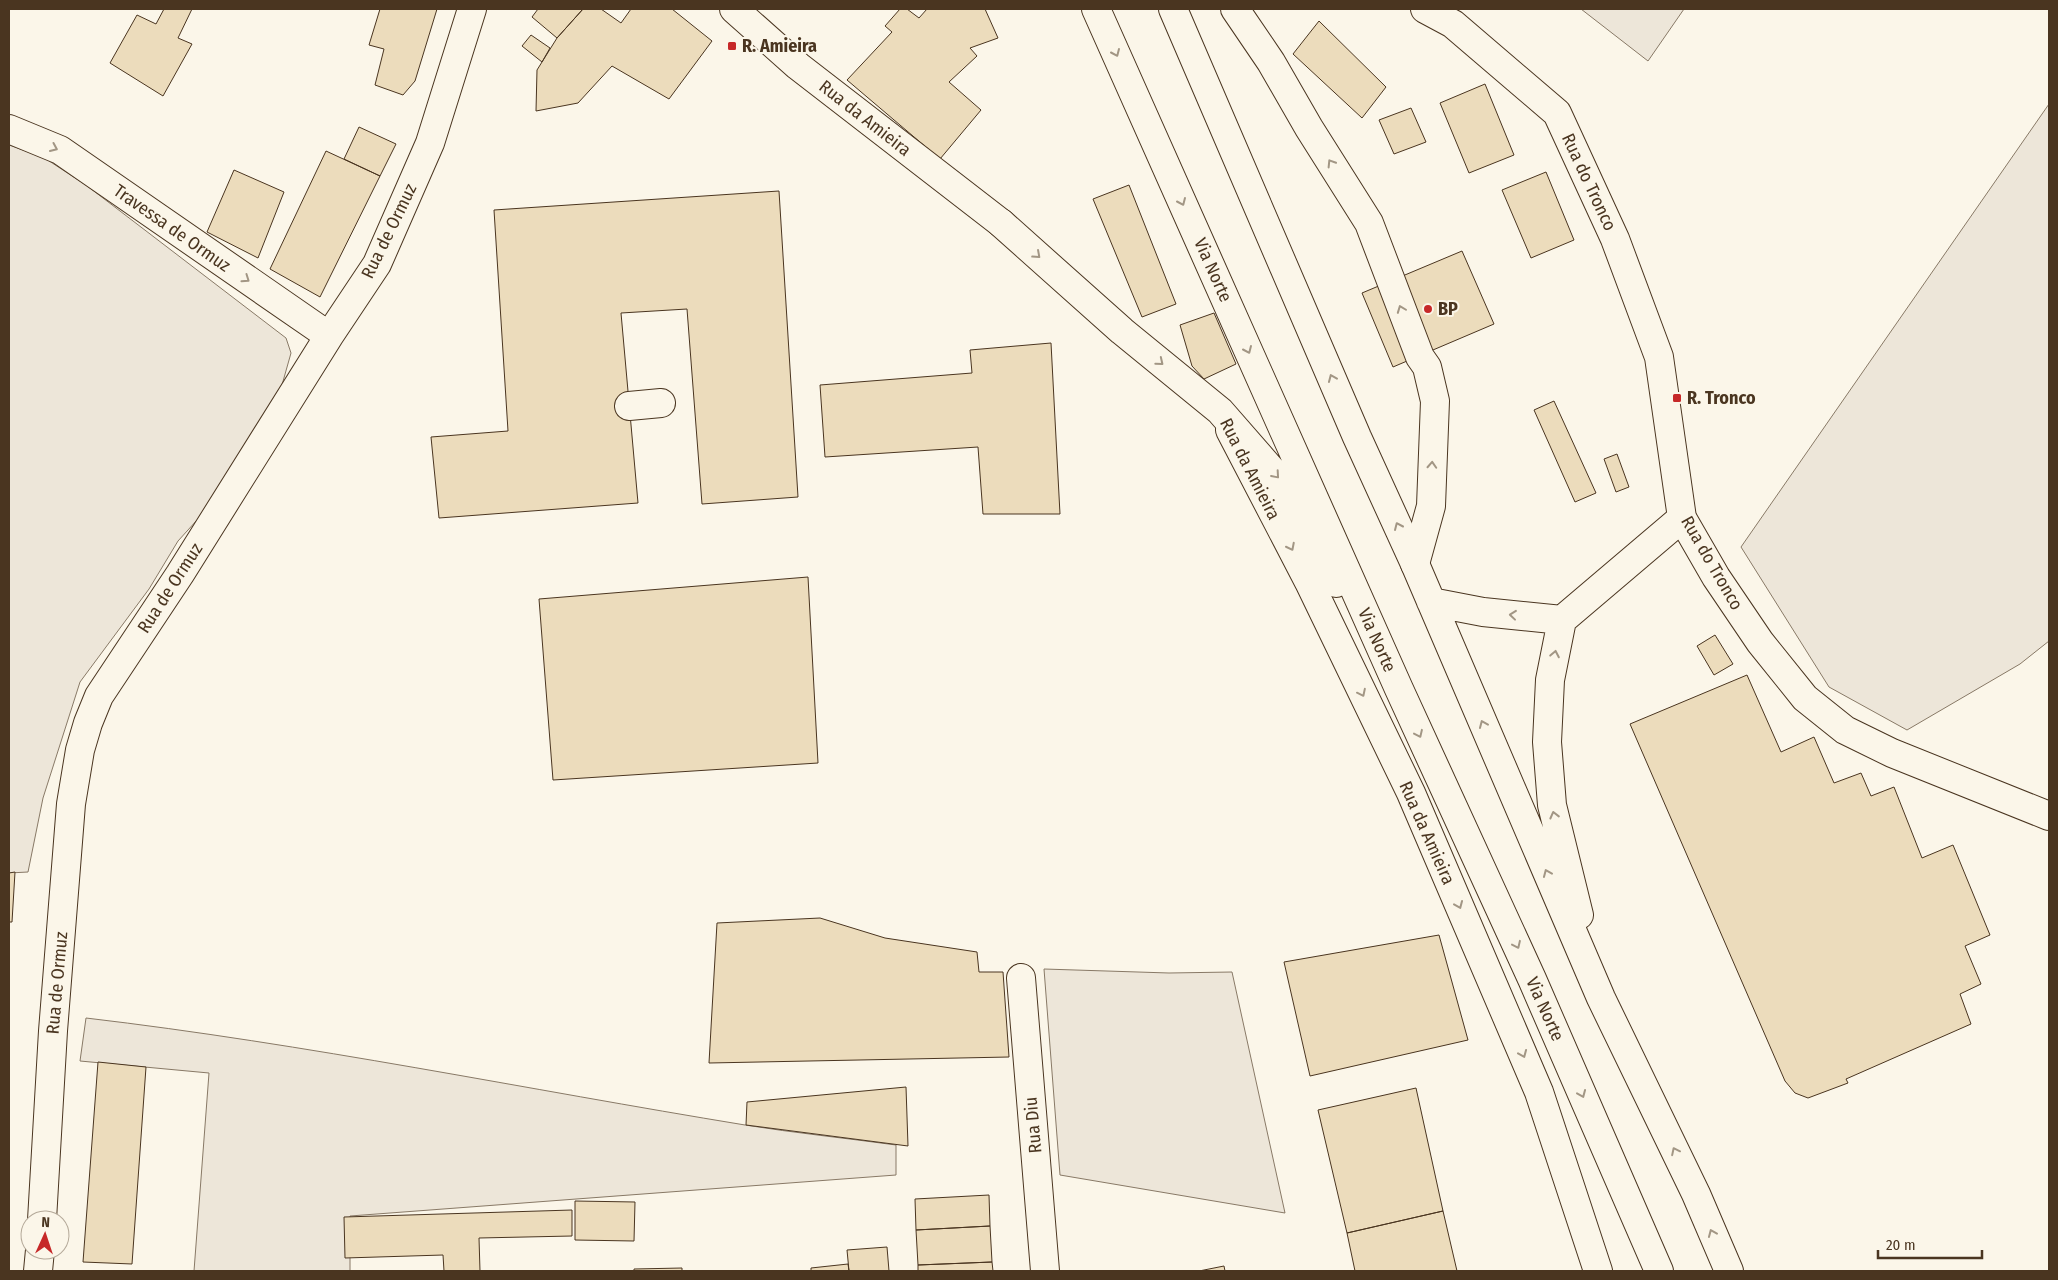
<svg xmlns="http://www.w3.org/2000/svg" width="2058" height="1280" font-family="'Fira Sans Condensed',sans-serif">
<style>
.green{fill:#ede6d9;stroke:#887966}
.building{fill:#ecdcbc;stroke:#4a3520}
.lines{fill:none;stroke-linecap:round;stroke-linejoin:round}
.minor-casing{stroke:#4a3520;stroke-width:30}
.highway-casing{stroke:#4a3520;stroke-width:30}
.minor{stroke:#fbf6e9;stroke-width:28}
.highway{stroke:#fbf6e9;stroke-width:28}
.oneway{stroke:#a29684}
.poi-dot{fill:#c62828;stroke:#fbf6e9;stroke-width:2}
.labels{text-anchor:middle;stroke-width:4;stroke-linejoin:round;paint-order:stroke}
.poi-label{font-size:18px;font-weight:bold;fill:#4a3520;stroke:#fbf6e9;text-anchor:start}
.street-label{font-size:18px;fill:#4a3520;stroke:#fbf6e9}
</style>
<rect width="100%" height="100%" fill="#fbf6e9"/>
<!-- green -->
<path class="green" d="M 1581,9 L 1684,9 L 1648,61 Z
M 2049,104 L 2049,641 L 2020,664 L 1907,730 L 1829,687 L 1741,547 Z
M 9,145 L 43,157 L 86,185 L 286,338 L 291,353 L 280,392 L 207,509 L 178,541 L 149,589 L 80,682 L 43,798 L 28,872 L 9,873 Z
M 1044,969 L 1169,973 L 1232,972 L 1285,1213 L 1060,1175 Z
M 86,1018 C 307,1044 525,1089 745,1125 C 795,1133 845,1138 896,1145 L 896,1175 L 350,1216 L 350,1271 L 194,1271 L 209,1073 L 80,1061 Z"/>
<!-- building -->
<path class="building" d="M 164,9 L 192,9 L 178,38 L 192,44 L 163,96 L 110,63 L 137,15 L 156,24 Z
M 380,9 L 437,9 L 415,81 L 403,95 L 375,85 L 384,49 L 369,45 Z
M 538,9 L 583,9 L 557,38 L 532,17 Z
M 583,9 L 601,9 L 621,23 L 631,9 L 672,9 L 712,41 L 669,99 L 612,66 L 578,103 L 536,111 L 537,70 L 557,38 Z
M 900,9 L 907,9 L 919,18 L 927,9 L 985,9 L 998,38 L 970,48 L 977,56 L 949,82 L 981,110 L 940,159 L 847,80 L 892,32 L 885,26 Z
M 1319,21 L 1386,87 L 1362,118 L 1293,54 Z
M 531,35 L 550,48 L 542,62 L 522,46 Z
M 1485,84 L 1514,155 L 1469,173 L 1440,103 Z
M 1411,108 L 1426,142 L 1394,154 L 1379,120 Z
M 359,127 L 396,144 L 380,176 L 344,159 Z
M 326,151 L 380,176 L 320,297 L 270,269 Z
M 234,170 L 284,192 L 258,258 L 207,232 Z
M 1546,172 L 1574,240 L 1531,258 L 1502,190 Z
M 1129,185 L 1176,304 L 1142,317 L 1093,199 Z
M 779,191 L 798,497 L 702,504 L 687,309 L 621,313 L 638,503 L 439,518 L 431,437 L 508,431 L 494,210 Z
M 1462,251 L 1494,324 L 1393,367 L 1362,293 Z
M 1214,313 L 1236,364 L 1204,379 L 1192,366 L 1180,325 Z
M 1051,343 L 1060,514 L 983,514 L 978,447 L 825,457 L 820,385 L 972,373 L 970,350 Z
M 1554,401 L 1596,493 L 1575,502 L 1534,410 Z
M 1617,454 L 1629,487 L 1616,492 L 1604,459 Z
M 808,577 L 818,763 L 553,780 L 539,599 Z
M 1715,635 L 1733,664 L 1714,675 L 1697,646 Z
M 1747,675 L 1781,752 L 1814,737 L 1834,783 L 1861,773 L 1871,796 L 1894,787 L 1922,858 L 1953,845 L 1990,935 L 1965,946 L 1981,984 L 1960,994 L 1971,1024 L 1846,1079 L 1848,1083 L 1808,1098 L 1795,1093 L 1785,1081 L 1630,724 Z
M 15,872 L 12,922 L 9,922 L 9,873 Z
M 820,918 L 885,938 L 977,952 L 979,972 L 1003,972 L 1009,1057 L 709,1063 L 717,923 Z
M 1439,935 L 1468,1040 L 1310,1076 L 1284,962 Z
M 98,1062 L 146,1067 L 132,1264 L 83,1262 Z
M 906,1087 L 908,1146 L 746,1125 L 747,1102 Z
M 1416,1088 L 1443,1211 L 1347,1233 L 1318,1110 Z
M 989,1195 L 990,1226 L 916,1230 L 915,1199 Z
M 575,1201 L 635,1202 L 634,1241 L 575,1240 Z
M 572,1210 L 572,1236 L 479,1238 L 480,1271 L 444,1271 L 443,1255 L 345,1258 L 344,1217 Z
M 1443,1211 L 1457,1271 L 1355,1271 L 1347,1233 Z
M 990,1226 L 992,1262 L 918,1265 L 916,1230 Z
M 887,1247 L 889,1271 L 849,1271 L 847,1250 Z
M 992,1262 L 993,1271 L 918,1271 L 918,1265 Z
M 848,1264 L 849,1271 L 811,1271 L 811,1268 Z
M 1224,1266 L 1225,1271 L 1199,1271 Z
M 682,1268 L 682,1271 L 634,1271 L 634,1269 Z"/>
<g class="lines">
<defs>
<path id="minor" d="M 734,9 L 798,66 L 1001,223
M 1235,9 L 1271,62 L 1309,128 L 1369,223 L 1420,357 L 1427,367 L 1435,401 L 1431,506 L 1415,564
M 1425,9 L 1453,24 L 1557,113 L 1615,239 L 1659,357 L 1682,518 L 1716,577 L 1760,642 L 1805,698 L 1845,730 L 1892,753 L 2049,816
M 9,129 L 60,150 L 329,336
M 629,406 L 661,403
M 1230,430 L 1309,582 L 1411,793 L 1539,1092 L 1598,1271
M 1021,978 L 1045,1271
M 42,1220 L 53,1031 L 71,804 L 80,750 L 88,723 L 99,696 L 180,574 L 329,336 L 377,264 L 430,143 L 472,9
M 38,1271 L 40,1250"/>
<path id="highway" d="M 1096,9 L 1399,689 L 1532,979 L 1659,1271
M 1173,9 L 1357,437 L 1415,564 L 1601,998 L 1696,1194 L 1729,1271
M 1001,223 L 1122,331 L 1220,411 L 1281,481 L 1312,544 L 1336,583
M 1431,602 L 1483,612 L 1562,620
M 1579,915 L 1552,805 L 1547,742 L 1550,680 L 1562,620 L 1682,518"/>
</defs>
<!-- minor casing -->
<use href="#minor" class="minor-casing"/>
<!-- highway casing -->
<use href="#highway" class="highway-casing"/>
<!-- minor -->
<use href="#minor" class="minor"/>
<!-- highway -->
<use href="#highway" class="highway"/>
</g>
<!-- one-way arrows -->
<defs><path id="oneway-chevron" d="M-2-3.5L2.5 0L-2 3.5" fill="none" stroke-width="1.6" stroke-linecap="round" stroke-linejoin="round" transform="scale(1.25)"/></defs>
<g class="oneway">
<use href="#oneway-chevron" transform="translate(1116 53) rotate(66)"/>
<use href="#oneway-chevron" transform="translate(54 148) rotate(24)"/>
<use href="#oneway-chevron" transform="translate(1331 163) rotate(-122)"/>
<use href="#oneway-chevron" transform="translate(1182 202) rotate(66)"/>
<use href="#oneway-chevron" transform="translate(1037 255) rotate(42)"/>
<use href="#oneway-chevron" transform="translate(246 279) rotate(35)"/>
<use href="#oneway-chevron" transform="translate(1401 309) rotate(-111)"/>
<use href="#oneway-chevron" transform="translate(1248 350) rotate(66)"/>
<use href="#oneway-chevron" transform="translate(1160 362) rotate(39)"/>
<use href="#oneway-chevron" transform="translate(1332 378) rotate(-113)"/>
<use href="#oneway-chevron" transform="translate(1432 465) rotate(-87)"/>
<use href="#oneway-chevron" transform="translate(1276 475) rotate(49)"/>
<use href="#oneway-chevron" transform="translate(1398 526) rotate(-114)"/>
<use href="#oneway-chevron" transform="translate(1291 547) rotate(63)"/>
<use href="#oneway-chevron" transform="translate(1513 615) rotate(-174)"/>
<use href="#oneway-chevron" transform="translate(1555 654) rotate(-79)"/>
<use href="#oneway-chevron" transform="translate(1362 693) rotate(64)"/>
<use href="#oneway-chevron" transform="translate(1483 724) rotate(-113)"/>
<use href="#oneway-chevron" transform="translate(1419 734) rotate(65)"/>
<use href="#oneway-chevron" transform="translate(1554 815) rotate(-104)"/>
<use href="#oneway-chevron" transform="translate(1547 873) rotate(-113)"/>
<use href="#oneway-chevron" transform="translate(1459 905) rotate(67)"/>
<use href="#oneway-chevron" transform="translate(1517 945) rotate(65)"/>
<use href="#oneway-chevron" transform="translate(1523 1054) rotate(67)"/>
<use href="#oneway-chevron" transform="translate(1582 1094) rotate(67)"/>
<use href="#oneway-chevron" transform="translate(1675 1151) rotate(-116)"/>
<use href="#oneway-chevron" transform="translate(1712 1233) rotate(-113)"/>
</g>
<!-- markers -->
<g class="poi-dot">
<rect x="727" y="41" width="10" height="10" rx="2.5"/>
<circle cx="1428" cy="309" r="5"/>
<rect x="1672" y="393" width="10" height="10" rx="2.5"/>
</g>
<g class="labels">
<!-- poi labels -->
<g class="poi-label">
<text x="742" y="52">R. Amieira</text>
<text x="1438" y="315">BP</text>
<text x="1687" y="404">R. Tronco</text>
</g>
<!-- street labels -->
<g class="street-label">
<text transform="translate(865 118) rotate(38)" y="6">Rua da Amieira</text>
<text transform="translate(1589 182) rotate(65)" y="6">Rua do Tronco</text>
<text transform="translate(172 228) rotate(35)" y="6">Travessa de Ormuz</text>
<text transform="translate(389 231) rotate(-64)" y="6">Rua de Ormuz</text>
<text transform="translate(1213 270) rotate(66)" y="6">Via Norte</text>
<text transform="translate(1250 469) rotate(63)" y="6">Rua da Amieira</text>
<text transform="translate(1712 563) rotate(60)" y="6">Rua do Tronco</text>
<text transform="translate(170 588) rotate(-57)" y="6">Rua de Ormuz</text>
<text transform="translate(1377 640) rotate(66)" y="6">Via Norte</text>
<text transform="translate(1427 833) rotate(66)" y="6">Rua da Amieira</text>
<text transform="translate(57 983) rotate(-85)" y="6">Rua de Ormuz</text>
<text transform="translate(1545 1009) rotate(66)" y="6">Via Norte</text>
<text transform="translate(1033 1125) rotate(-95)" y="6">Rua Diu</text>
</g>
</g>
<!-- border -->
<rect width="2058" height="1280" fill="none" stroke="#4a3520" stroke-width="20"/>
<!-- north arrow -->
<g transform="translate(45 1235) rotate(3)"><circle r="24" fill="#fbf6e9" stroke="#b4a999"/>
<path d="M0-4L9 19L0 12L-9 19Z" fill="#c62828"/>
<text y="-8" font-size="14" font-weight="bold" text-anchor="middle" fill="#4a3520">N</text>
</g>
<!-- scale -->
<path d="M1878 1250v8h104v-8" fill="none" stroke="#4a3520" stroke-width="2.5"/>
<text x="1886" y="1250" font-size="15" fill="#4a3520" stroke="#fbf6e9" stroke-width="4" paint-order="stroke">20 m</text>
</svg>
